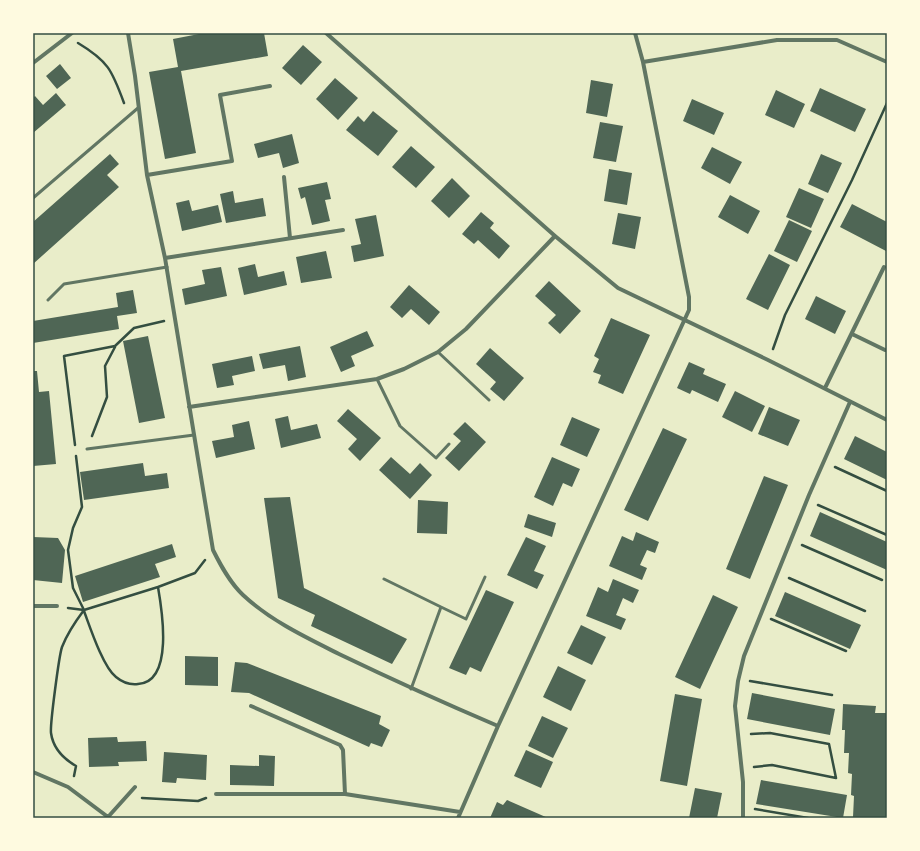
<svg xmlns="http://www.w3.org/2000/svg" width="920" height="851" font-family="Barlow,sans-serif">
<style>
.building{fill:#4f6655}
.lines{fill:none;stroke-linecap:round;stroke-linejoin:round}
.path{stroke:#344e41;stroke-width:2.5}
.service{stroke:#617663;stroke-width:3}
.minor{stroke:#617663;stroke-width:4}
.neatline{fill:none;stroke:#344e41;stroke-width:1.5}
</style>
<rect width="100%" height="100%" fill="#e9edc9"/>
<!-- building -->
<path class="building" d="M 204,33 L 264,33 L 268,56 L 181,71 L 196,153 L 165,159 L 149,72 L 178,67 L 173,39 Z
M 303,45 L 322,62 L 301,85 L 282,68 Z
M 60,64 L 71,78 L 57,89 L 46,76 Z
M 335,78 L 358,98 L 338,120 L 316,99 Z
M 591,80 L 613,84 L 607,117 L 586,113 Z
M 820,88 L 866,109 L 855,132 L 810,111 Z
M 776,90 L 805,104 L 794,128 L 765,115 Z
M 56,93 L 66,105 L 33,133 L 33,98 L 35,96 L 43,105 Z
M 692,99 L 724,113 L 714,135 L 683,121 Z
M 373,111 L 398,131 L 378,156 L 346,130 L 358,116 L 364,122 Z
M 600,122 L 623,126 L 616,162 L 593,158 Z
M 292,134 L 299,163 L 283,168 L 279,153 L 258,158 L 254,144 Z
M 411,146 L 435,167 L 416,188 L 392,167 Z
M 712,147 L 742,162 L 730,184 L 701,168 Z
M 110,154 L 119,164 L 107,175 L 119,187 L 33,264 L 33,222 Z
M 821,154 L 842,163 L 828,193 L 808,184 Z
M 609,169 L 632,173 L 627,205 L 604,201 Z
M 452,178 L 470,196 L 449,218 L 431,201 Z
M 327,182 L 331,199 L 325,200 L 330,221 L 312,225 L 305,197 L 301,199 L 298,188 Z
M 799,188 L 824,199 L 811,228 L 786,217 Z
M 233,191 L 235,203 L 263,198 L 266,216 L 226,223 L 220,194 Z
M 730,195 L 760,211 L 748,234 L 718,217 Z
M 189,200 L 192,211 L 218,205 L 222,222 L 182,231 L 176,203 Z
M 852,204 L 887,222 L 886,251 L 840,227 Z
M 481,212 L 494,223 L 490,228 L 510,246 L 499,259 L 478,240 L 474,244 L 462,234 Z
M 618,213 L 641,217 L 635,249 L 612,244 Z
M 376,215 L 384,256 L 354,262 L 351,246 L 361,244 L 355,219 Z
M 789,220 L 812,231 L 797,262 L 774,251 Z
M 326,251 L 332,278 L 301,283 L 296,257 Z
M 769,254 L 790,265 L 768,310 L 746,299 Z
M 255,264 L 258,277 L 284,271 L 287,285 L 244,295 L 238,268 Z
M 221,267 L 227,296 L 185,305 L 182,289 L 205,284 L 202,270 Z
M 549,281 L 581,311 L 560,334 L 548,323 L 556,315 L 535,296 Z
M 409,285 L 440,312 L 429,325 L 411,309 L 402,318 L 390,307 Z
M 133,290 L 137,313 L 117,316 L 119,329 L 33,343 L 33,321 L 118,307 L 116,293 Z
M 816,296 L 846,311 L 835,334 L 805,319 Z
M 611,318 L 650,335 L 623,394 L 598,383 L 601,375 L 593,372 L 599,359 L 594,356 Z
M 367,331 L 374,346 L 351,356 L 355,366 L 341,372 L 330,347 Z
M 148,336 L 165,418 L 139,423 L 123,341 Z
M 300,346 L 306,377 L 288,381 L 285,365 L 263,369 L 259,354 Z
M 490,348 L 524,378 L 504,401 L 490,389 L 496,382 L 476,364 Z
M 252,356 L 255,371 L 232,376 L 234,385 L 217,388 L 212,364 Z
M 689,362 L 705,369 L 703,374 L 726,384 L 718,402 L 692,390 L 690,394 L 677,388 Z
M 33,371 L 37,371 L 39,392 L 49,391 L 56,464 L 33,466 Z
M 735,391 L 765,406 L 752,432 L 722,417 Z
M 769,407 L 800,420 L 788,446 L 758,434 Z
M 348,409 L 381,438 L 360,461 L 348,449 L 357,439 L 337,421 Z
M 288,416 L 291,430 L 317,424 L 321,438 L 281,448 L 275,419 Z
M 572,417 L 600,429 L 587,457 L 560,445 Z
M 249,421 L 255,449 L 216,458 L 212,441 L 234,437 L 232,425 Z
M 465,422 L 486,442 L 459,471 L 445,458 L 461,441 L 453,434 Z
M 663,428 L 687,439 L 648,521 L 624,510 Z
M 855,436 L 887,452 L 887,480 L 844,459 Z
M 391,457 L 410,474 L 420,463 L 432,475 L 410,499 L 379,470 Z
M 552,457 L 580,469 L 572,487 L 563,483 L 553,506 L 534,497 Z
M 143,463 L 145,476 L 167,473 L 169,488 L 84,500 L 80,472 Z
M 764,476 L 788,485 L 750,579 L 726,569 Z
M 290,497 L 304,588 L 407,639 L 392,664 L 311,626 L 315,615 L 278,598 L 264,498 Z
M 418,500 L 448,502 L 447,534 L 417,533 Z
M 820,512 L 887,542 L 887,570 L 810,536 Z
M 528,514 L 556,523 L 552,537 L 524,527 Z
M 636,532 L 659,542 L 655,553 L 647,550 L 640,565 L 647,568 L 642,580 L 609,566 L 622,536 L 633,541 Z
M 33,537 L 58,538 L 65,550 L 62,583 L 33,580 Z
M 526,537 L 546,546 L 534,571 L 544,575 L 537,589 L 507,575 Z
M 172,544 L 176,557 L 155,564 L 160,577 L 83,602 L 75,576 Z
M 613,579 L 639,590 L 633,603 L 623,598 L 616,615 L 626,619 L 621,630 L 586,616 L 598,587 L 608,592 Z
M 486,590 L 514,602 L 481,672 L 470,667 L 466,675 L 449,668 Z
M 785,592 L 861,625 L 850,649 L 775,616 Z
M 713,595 L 738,607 L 700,689 L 675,677 Z
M 581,625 L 606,637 L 592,665 L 567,653 Z
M 185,656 L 218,657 L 218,686 L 185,685 Z
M 235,662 L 247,663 L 381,716 L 379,724 L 390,730 L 382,747 L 371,743 L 369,747 L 249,693 L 231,692 Z
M 558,666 L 586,680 L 571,711 L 543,697 Z
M 752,693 L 835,709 L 830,735 L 747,719 Z
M 675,694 L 702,699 L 687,786 L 660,781 Z
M 843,704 L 876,706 L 875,713 L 887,713 L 887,818 L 853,817 L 854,796 L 851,795 L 852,774 L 848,773 L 849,753 L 844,753 L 845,730 L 842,730 Z
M 542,716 L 568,728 L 553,758 L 528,746 Z
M 117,737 L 118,742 L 146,741 L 147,761 L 118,762 L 119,766 L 89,767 L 88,738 Z
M 526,750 L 553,762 L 541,788 L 514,776 Z
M 164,752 L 207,755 L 206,780 L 177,778 L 176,783 L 162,782 Z
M 259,755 L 275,756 L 274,786 L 230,785 L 230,765 L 259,766 Z
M 761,780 L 847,795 L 843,818 L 756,804 Z
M 695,788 L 722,793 L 717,818 L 689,818 Z
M 507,800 L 548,818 L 490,818 L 497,802 L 503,805 Z"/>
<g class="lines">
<!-- path -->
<path class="path" d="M 78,43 C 108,61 112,70 124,103
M 773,349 L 785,315 L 852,180 L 887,103
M 92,436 L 107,397 L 105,366 L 115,347
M 75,445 L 64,356 L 115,346 L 134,328 L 164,321
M 835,467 L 887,491
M 818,505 L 887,535
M 802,545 L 882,580
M 789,578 L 865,611
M 68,608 L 84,610 L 158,587
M 84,611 C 90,627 103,667 116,677 C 122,682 130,685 138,684 C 174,682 162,610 158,587 L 195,573 L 205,560
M 771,619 L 846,651
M 750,681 L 832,695
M 751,734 L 770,733 L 829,744 L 836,778 L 772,765 L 754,767
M 74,776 L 76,766 C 64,759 53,748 51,733 C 50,724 59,656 62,647 C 67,634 75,622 84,610 L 73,588 L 68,550 L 73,528 L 82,507 L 76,456
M 142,798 L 198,801 L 206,798
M 755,809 L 808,818"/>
<!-- service -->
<path class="service" d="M 33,198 L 138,108
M 48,300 L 64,284 L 167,267
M 438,352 L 489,400
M 377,379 L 400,426 L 436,458 L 449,444
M 87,449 L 194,435
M 384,579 L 441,607 L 411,689
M 441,607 L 466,619 L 485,577"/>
<!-- minor -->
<path class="minor" d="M 128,33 L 135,76 L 147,175 L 165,258 L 213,550 C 221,566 230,583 243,595 C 271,621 305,637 339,654 C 391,679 444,703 498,726
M 326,33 L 555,236 L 618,288 L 768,360 L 887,420
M 643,62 L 777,40 L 837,40 L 887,62
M 33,63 L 72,33
M 147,175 L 232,161 L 220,95 L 270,86
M 284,177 L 290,238
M 165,258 L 343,230
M 852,334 L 885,350
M 825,388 L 884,267
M 189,407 L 377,379 L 404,369 L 438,352 L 466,329 L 555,236
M 33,606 L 57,606
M 251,706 L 340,745 L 343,750 L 345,794
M 33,772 L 68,787 L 108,817 L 135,787
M 216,794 L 345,794 L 460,812
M 458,818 L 498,726 L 689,310 L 689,297 L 643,62 L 635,33
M 743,818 L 743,782 L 735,706 L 738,681 L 744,656 L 809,495 L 850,402"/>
</g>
<!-- border -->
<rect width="920" height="851" fill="none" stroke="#fefae0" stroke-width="68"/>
<rect x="34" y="34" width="852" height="783" class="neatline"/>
</svg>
